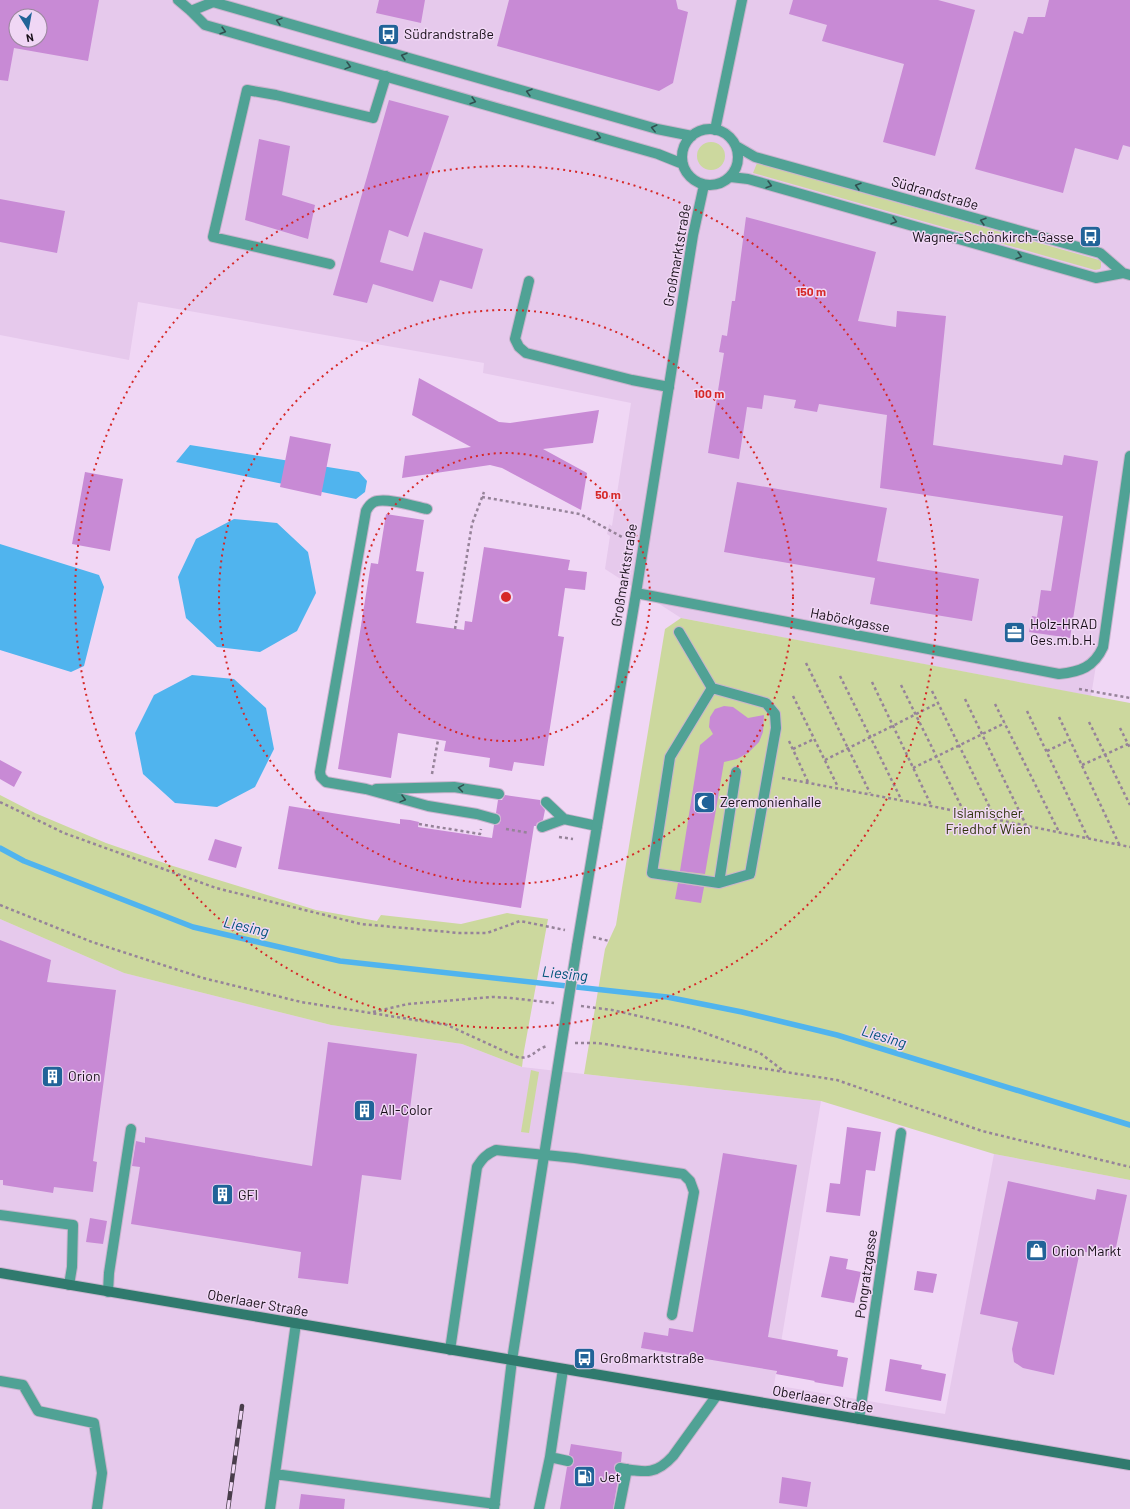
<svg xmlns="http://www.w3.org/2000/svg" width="1130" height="1509" font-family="Barlow,sans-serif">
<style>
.built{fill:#e6c9ec;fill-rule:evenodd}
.green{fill:#ccd89e}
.water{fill:#50b4ee}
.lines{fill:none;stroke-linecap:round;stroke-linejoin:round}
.stream{stroke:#50b4ee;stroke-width:5.5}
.building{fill:#c88ad5;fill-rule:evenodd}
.lane-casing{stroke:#c9b3cd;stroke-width:12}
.street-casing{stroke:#c9b3cd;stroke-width:12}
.secondary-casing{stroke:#c9b3cd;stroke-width:12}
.path{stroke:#968399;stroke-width:2.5;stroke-dasharray:3 3;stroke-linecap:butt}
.lane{stroke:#50a295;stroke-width:10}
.street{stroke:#50a295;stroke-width:10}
.secondary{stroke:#307a6e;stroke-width:10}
.rail-casing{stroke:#493d4b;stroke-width:4.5}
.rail{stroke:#f0d7f5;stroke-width:3;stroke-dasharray:9;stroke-linecap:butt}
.street-bridge-casing{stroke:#c9b3cd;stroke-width:12;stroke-linecap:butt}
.street-bridge{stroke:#50a295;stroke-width:10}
.oneway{stroke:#315151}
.ring{fill:none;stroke:#d62828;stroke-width:2;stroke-dasharray:2 4}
.labels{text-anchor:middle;stroke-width:3;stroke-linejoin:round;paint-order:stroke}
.poi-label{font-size:14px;fill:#180f19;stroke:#f0d7f5;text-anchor:start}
.street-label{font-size:14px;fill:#180f19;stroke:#f0d7f5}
.park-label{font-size:14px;fill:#2f350b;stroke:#f0d7f5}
.water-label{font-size:15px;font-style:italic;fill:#00547a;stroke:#f0d7f5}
.centre{fill:#d62828;stroke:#f0d7f5;stroke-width:2}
.ring-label{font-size:12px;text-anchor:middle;font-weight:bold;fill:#d62828;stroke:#f0d7f5;stroke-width:3;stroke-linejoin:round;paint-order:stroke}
</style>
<rect width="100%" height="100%" fill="#f0d7f5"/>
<!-- built -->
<path class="built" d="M 0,0 L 1130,0 L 1130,456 L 1091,696 L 681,618 L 605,569 L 610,536 L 607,534 L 609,524 L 612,526 L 631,403 L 483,373 L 484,363 L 138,302 L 129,360 L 0,335 ZM 16,16 L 40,16 L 40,40 L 16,40 Z
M 0,919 L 124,973 L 331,1025 L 462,1044 L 522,1067 L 821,1101 L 774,1385 L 945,1414 L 994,1154 L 1130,1180 L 1130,1509 L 0,1509 Z"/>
<!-- green -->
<path class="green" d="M697 156a14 14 0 1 1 28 0a14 14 0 1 1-28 0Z
M 757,163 L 1099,260 L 1101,262 L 1101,267 L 1100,269 L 1095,270 L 753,173 Z
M 681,618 L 1130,703 L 1130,1180 L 994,1154 L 821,1101 L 584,1074 L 605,949 L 616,925 L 622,888 L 665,629 Z
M 0,795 L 35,813 L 106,843 L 173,866 L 316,910 L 377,921 L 381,915 L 461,924 L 507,913 L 548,919 L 524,1051 L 522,1067 L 462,1044 L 331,1025 L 124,973 L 0,919 Z
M 531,1070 L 539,1072 L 529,1133 L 521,1132 Z"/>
<!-- water -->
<path class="water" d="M 190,445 L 359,472 L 367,481 L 365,492 L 356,499 L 176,462 Z
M 234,519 L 277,523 L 308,552 L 316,593 L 297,631 L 260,652 L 217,647 L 186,618 L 178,577 L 196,539 Z
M 0,544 L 99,575 L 104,587 L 84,666 L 71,672 L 0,650 Z
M 192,675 L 234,679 L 266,708 L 274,749 L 255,787 L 217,807 L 175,803 L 143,774 L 135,733 L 154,695 Z"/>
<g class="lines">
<!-- stream -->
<path class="stream" d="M 0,848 L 24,861 L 193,927 L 340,961 L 667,997 L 742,1012 L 837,1035 L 1130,1125"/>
</g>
<!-- building -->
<path class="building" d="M 0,0 L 99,0 L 88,61 L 14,48 L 8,81 L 0,80 ZM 16,16 L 40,16 L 40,40 L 16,40 Z
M 379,0 L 425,0 L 421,23 L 376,13 Z
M 509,0 L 676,0 L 678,9 L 688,12 L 673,83 L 659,91 L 497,46 Z
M 793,0 L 938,0 L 975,10 L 935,156 L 883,142 L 904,64 L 822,41 L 827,25 L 789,14 Z
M 1049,0 L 1130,0 L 1130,147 L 1123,145 L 1118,160 L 1075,148 L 1063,193 L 975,169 L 1014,31 L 1023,34 L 1028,17 L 1045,17 Z
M 389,100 L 449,116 L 408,237 L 389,230 L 380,262 L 413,271 L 424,232 L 483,249 L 472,289 L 440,280 L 433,302 L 373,284 L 367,303 L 333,295 Z
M 259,139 L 290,146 L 282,195 L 315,205 L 308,239 L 245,220 Z
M 0,199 L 65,211 L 57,253 L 0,242 Z
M 746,217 L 876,252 L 858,321 L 896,327 L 897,311 L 946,316 L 933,445 L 1062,465 L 1064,455 L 1098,461 L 1070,638 L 1029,632 L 1032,616 L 1037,617 L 1041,590 L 1051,591 L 1063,516 L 880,488 L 887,415 L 819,404 L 817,412 L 794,408 L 796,400 L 764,395 L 762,409 L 747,407 L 739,459 L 708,453 L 724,353 L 719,352 L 722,335 L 727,336 L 732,301 L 735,301 Z
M 419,378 L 499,422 L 510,423 L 599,410 L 593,443 L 543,449 L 587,473 L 581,510 L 502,468 L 490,465 L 402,478 L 405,456 L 471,447 L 412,415 Z
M 290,436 L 331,444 L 321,496 L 280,487 Z
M 85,472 L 123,479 L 110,551 L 72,544 Z
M 737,482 L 887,508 L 877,561 L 979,579 L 972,621 L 870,604 L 875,578 L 724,552 Z
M 386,514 L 424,520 L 416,571 L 424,572 L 416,623 L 464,630 L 465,621 L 472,622 L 484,547 L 570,560 L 568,570 L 587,572 L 585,590 L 565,588 L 558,636 L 564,637 L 544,766 L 514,762 L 512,771 L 489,767 L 490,758 L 444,751 L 446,741 L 398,733 L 391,778 L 338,769 L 371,563 L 378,564 Z
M 724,706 L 733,707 L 748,718 L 764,715 L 763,732 L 759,742 L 748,753 L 737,759 L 724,762 L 705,874 L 680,871 L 700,745 L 713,734 L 709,727 L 710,717 L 715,709 Z
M 0,760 L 22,772 L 14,787 L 0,779 Z
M 505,795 L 540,800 L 540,804 L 545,810 L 543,820 L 537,823 L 536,826 L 534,826 L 521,908 L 278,869 L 289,806 L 400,824 L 400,819 L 410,820 L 419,822 L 418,827 L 492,838 L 494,825 L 499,824 L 501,820 L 500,815 L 496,813 L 498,800 L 502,800 Z
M 215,839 L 242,847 L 236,868 L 208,860 Z
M 678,883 L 704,887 L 701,903 L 675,899 Z
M 0,940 L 51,960 L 47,982 L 116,990 L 93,1161 L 97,1162 L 93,1192 L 54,1187 L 53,1193 L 3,1185 L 3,1180 L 0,1180 Z
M 328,1042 L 417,1054 L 401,1180 L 362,1175 L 348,1284 L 298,1278 L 301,1252 L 131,1224 L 140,1167 L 132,1166 L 136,1141 L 145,1143 L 145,1137 L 312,1166 Z
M 847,1127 L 881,1132 L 875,1171 L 866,1170 L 860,1216 L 826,1212 L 830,1183 L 840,1184 Z
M 723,1153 L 797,1165 L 768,1337 L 838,1350 L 837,1356 L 848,1358 L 843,1387 L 814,1382 L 815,1381 L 776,1374 L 777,1371 L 641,1348 L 644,1332 L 668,1336 L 669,1328 L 693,1332 Z
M 1008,1181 L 1095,1200 L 1097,1189 L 1127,1195 L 1114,1257 L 1080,1251 L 1054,1375 L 1023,1368 L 1014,1362 L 1012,1349 L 1018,1322 L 980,1314 Z
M 90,1218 L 107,1221 L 103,1244 L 86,1242 Z
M 830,1256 L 848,1259 L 846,1269 L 861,1272 L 854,1303 L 821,1297 Z
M 917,1271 L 937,1274 L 933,1293 L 914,1290 Z
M 890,1359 L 922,1365 L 921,1369 L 946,1374 L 941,1401 L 885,1391 Z
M 571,1444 L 622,1452 L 621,1462 L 615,1464 L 614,1467 L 616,1473 L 619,1474 L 613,1509 L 560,1509 L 567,1467 L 572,1466 L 574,1462 L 573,1457 L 569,1455 Z
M 782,1477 L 811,1482 L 807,1507 L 779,1503 Z
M 301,1494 L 345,1499 L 344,1509 L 299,1509 Z"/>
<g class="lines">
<defs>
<path id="lane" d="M 330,264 L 213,237 L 247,90 L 276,95 L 373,118 L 386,76
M 529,281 L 515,339 L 519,347 L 526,353 L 632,380 L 669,387
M 427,509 C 414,506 385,497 374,502 C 370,504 368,507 366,511 L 320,772 L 321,777 L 326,782 L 366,789 L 428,806 L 477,814 L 495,819
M 679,632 L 712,688 L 766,703 L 775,714 L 776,728 L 750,874 L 719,883
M 712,688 L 670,757 L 652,873 L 719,883 L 736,772
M 376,789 L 454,787 L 499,794
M 546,802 L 564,819
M 542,827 L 564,819 L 597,826
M 0,1215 L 73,1225 L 72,1267 L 69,1285
M 108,1292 L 109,1273 L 131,1129
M 450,1350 L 477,1167 C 482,1159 486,1154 496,1150 L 575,1158 L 683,1174 L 690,1181 L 694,1192 L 672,1315
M 563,1369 L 550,1457 L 568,1461
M 0,1381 L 23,1385 L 38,1411 L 94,1423 L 102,1473 L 97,1509
M 620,1468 C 644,1472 655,1476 673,1456 L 717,1395
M 275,1474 L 495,1504
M 270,1509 L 296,1323
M 494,1509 L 512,1360
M 539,1509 L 550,1457
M 619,1509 L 627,1469"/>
<path id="street" d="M 178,0 L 191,11 L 205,25 L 658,154 L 683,164
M 191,11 L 213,2 L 657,129 L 692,136
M682 157a28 28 0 1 1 56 0a28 28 0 1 1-56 0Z
M 715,130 L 742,0
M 736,146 L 755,157 L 1100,253 L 1123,273
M 731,177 L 748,179 L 1096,278 L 1123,273 L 1130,275
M 636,593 L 1059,674 C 1080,672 1094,667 1103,647 L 1130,456
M 577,946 L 636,593 L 693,235 L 704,185
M 512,1360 L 564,1028
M 859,1419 L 901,1133"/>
<path id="secondary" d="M 0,1273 L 1130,1465"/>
</defs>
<!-- lane casing -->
<use href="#lane" class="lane-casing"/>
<!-- street casing -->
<use href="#street" class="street-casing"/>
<!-- secondary casing -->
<use href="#secondary" class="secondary-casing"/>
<!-- path -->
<path class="path" d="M 482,497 L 580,514 L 622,537
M 455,629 L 472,524 L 484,492
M 806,663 L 870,793
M 840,676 L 901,799
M 872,682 L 931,805
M 901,685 L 964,812
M 1079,689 L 1130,698
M 932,691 L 995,818
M 793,696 L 838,787
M 965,699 L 1026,825
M 995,704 L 1059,832
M 1027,711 L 1088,838
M 1059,717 L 1119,844
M 1089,722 L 1130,805
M 1120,728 L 1130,748
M 789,741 L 808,782
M 793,749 L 814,739
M 1047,751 L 1070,740
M 825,760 L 938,703
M 1082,765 L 1128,744
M 913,768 L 1005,723
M 432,774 L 438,740
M 782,778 L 931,806 L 1130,847
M 0,802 L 64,833 L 216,888 L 361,924 L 459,933 L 487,933 L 520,921 L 565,930
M 419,824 L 480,834 L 481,829
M 506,829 L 529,833
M 559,837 L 573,839
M 0,905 L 92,942 L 203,978 L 301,1002 L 447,1025 L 517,1057 C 533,1060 533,1050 547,1046
M 593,937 L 609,941
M 581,1006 L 612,1010 L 691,1028 L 760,1053 L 785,1072
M 373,1012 L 408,1004 L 493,997 L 511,998 L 554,1003
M 575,1043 L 598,1043 L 837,1080 L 982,1131 L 1130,1167"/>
<!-- lane -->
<use href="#lane" class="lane"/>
<!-- street -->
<use href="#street" class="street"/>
<!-- secondary -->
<use href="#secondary" class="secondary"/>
<defs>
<path id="rail" d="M 228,1509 L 242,1406"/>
</defs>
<!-- rail casing -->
<use href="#rail" class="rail-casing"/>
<!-- rail -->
<use href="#rail" class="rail"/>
<defs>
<path id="street-bridge" d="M 564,1028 L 577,946"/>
</defs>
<!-- street-bridge casing -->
<use href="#street-bridge" class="street-bridge-casing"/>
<!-- street-bridge -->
<use href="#street-bridge" class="street-bridge"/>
</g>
<!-- one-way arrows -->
<defs><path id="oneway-chevron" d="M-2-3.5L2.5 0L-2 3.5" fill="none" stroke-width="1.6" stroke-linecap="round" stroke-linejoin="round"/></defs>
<g class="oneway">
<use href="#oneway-chevron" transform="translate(279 21) rotate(-164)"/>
<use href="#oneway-chevron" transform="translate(223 31) rotate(16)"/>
<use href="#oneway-chevron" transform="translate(404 56) rotate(-164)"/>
<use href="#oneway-chevron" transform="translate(348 66) rotate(15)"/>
<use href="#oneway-chevron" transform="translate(529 92) rotate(-164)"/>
<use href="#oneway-chevron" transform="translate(473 101) rotate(16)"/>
<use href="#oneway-chevron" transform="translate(654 128) rotate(-166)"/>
<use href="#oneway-chevron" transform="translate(598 137) rotate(16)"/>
<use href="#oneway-chevron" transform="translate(769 185) rotate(16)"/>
<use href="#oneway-chevron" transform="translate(858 186) rotate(-164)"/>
<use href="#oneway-chevron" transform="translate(894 221) rotate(16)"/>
<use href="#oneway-chevron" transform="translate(983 221) rotate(-164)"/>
<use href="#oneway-chevron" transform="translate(1019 256) rotate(16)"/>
<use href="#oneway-chevron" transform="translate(461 788) rotate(-171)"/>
<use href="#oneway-chevron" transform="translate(403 799) rotate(15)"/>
</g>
<!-- distance rings -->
<g class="ring">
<circle cx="506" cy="597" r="144"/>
<circle cx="506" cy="597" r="287"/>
<circle cx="506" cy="597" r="431"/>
</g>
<!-- icons -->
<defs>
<symbol id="bus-square" viewBox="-11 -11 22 22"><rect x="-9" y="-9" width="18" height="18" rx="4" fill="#216398" stroke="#f0d7f5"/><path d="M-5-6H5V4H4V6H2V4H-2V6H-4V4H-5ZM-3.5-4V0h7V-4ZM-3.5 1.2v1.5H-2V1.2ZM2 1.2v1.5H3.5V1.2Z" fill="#fff"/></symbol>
<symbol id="office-square" viewBox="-11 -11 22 22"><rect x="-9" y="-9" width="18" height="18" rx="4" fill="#216398" stroke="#f0d7f5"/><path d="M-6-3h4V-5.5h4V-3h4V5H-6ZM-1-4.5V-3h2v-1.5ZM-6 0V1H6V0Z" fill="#fff"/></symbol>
<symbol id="mosque-square" viewBox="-11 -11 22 22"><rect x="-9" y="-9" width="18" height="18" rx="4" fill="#216398" stroke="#f0d7f5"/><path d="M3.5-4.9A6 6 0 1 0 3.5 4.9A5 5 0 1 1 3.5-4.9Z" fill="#fff"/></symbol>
<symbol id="building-square" viewBox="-11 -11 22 22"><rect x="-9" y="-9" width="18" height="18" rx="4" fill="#216398" stroke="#f0d7f5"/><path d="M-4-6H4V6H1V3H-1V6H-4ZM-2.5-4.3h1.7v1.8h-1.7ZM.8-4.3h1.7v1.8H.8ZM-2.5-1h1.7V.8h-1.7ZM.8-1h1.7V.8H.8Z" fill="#fff"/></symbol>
<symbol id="shop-square" viewBox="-11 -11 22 22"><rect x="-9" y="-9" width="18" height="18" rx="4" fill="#216398" stroke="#f0d7f5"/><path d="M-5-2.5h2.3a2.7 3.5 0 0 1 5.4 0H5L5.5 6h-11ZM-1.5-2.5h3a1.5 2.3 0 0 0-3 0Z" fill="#fff"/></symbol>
<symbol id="fuel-square" viewBox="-11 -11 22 22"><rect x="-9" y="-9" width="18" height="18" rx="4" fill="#216398" stroke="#f0d7f5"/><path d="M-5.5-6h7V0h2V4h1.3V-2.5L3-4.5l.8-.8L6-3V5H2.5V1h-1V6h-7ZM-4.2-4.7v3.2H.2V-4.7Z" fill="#fff"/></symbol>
</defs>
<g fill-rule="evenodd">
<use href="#bus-square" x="376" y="22" width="25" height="25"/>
<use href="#bus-square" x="1078" y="224" width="25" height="25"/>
<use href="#office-square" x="1002" y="620" width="25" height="25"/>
<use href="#mosque-square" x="692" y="790" width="25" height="25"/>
<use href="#building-square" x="40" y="1064" width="25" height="25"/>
<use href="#building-square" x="352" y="1098" width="25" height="25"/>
<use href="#building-square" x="210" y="1182" width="25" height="25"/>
<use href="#shop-square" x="1024" y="1238" width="25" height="25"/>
<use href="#bus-square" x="572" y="1346" width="25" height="25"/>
<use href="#fuel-square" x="572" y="1464" width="25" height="25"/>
</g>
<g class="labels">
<!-- poi labels -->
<g class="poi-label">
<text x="404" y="39">Südrandstraße</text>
<text x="1074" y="242" text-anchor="end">Wagner-Schönkirch-Gasse</text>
<text x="1030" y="629">Holz-HRAD<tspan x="1030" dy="16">Ges.m.b.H.</tspan></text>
<text x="720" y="807">Zeremonienhalle</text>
<text x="68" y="1081">Orion</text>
<text x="380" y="1115">All-Color</text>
<text x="238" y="1200">GFI</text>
<text x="1052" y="1256">Orion Markt</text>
<text x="600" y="1363">Großmarktstraße</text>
<text x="600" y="1482">Jet</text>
</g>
<!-- street labels -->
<g class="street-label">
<text transform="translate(935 193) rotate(16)" y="5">Südrandstraße</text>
<text transform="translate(677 255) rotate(-80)" y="5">Großmarktstraße</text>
<text transform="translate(624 575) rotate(-81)" y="5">Großmarktstraße</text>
<text transform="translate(850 620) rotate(11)" y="5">Haböckgasse</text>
<text transform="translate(866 1274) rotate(-82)" y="5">Pongratzgasse</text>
<text transform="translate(258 1303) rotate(10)" y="5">Oberlaaer Straße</text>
<text transform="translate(823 1399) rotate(10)" y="5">Oberlaaer Straße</text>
</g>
<!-- park labels -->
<g class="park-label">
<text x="988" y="818">Islamischer<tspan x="988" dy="16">Friedhof Wien</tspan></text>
</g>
<!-- water labels -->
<g class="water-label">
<text transform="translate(246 927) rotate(13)" y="5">Liesing</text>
<text transform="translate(565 974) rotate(6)" y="5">Liesing</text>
<text transform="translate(884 1037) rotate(17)" y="5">Liesing</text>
</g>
</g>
<circle cx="506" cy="597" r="6" class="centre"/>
<g class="ring-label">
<text x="811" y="296">150 m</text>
<text x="709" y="398">100 m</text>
<text x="608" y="499">50 m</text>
</g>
<!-- north arrow -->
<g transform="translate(28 28) rotate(169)"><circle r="19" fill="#f0d7f5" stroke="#9a879d"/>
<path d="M0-3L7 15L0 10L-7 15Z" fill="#216398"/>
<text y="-6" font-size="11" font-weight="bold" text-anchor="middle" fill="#180f19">N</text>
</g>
</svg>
